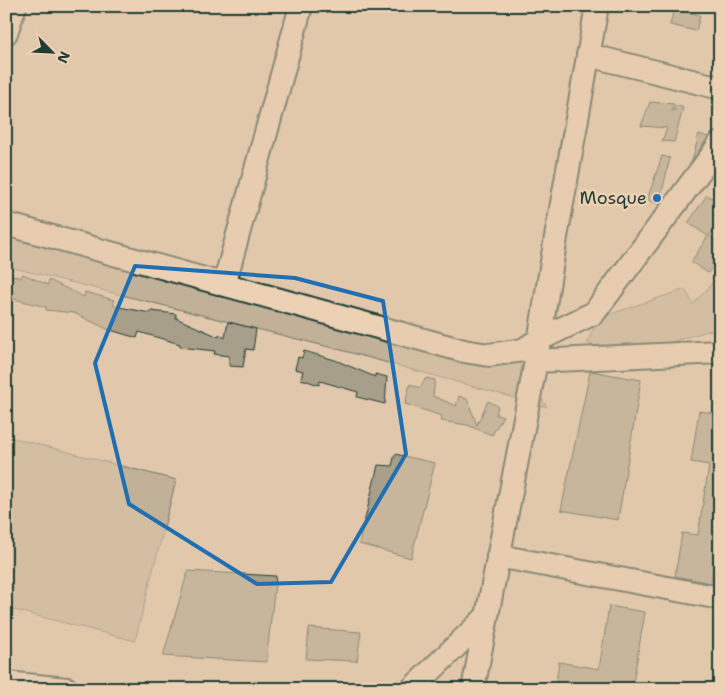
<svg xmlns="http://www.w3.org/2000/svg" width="726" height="695" font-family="'Shantell Sans',sans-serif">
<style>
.green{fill:#c0b198;stroke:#707766}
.building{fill:#a79f89;stroke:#1f3d34}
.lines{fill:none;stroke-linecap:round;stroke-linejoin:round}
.minor-casing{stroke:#1f3d34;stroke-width:26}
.minor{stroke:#edd1b4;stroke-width:22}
.marked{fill:none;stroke:#1f6fb2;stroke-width:4;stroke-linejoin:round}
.poi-dot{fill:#1f6fb2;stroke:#edd1b4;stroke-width:2}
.labels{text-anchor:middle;stroke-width:5;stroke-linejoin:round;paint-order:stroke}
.poi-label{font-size:18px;fill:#1f3d34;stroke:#edd1b4;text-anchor:end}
</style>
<rect width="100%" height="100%" fill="#e1c8ac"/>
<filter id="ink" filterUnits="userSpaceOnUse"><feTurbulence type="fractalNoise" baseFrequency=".02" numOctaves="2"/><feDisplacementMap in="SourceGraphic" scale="10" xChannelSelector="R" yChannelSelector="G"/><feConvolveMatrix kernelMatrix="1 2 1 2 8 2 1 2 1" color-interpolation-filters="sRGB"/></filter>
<g filter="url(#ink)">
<!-- green -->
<path class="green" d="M 6,215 L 271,289 L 512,351 L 547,407 L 341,350 L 6,266 Z
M 720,270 L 720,326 L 715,329 L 617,358 L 587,342 L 599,318 L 685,289 L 693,304 L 710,286 Z
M 6,436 L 176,480 L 135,641 L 6,608 Z"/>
<!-- building -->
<path class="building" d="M 674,9 L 700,15 L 696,31 L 670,25 Z
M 650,102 L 674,104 L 672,111 L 674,111 L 676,105 L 683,108 L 674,142 L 662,141 L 667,128 L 641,126 Z
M 699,134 L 708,137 L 692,161 Z
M 662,156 L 670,158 L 659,204 L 647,200 Z
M 707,195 L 720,203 L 720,221 L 709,236 L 720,243 L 720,270 L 713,266 L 708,273 L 691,262 L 708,236 L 688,223 Z
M 6,273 L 21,278 L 23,274 L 48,285 L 49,280 L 84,297 L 85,292 L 114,300 L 114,306 L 150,313 L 151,311 L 176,314 L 176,318 L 219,337 L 219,334 L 225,338 L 228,322 L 256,329 L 253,350 L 246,349 L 243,367 L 229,366 L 229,356 L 214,354 L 215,351 L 180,347 L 180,344 L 139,332 L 137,338 L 107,329 L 74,313 L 46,310 L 46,307 L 6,297 Z
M 304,351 L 335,360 L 375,377 L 375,374 L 387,377 L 385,404 L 357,397 L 358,392 L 320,381 L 319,385 L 301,379 L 303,371 L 295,369 L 298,357 L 302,358 Z
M 591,371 L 641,380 L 618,520 L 561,510 L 590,372 Z
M 426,378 L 435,380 L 433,396 L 456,406 L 459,396 L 467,399 L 477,425 L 488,401 L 498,406 L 496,415 L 503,416 L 492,435 L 467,425 L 441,421 L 442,416 L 405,404 L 410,384 L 420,388 Z
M 699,411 L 720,414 L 720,570 L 713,569 L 711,583 L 675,576 L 682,533 L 698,535 L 709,465 L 691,462 Z
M 395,454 L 435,463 L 411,558 L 359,544 L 378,465 L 392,466 Z
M 188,571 L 276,576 L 266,662 L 163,656 Z
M 609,606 L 645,612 L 632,689 L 555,689 L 559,662 L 599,669 Z
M 309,628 L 361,632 L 357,661 L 306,659 Z"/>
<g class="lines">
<defs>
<path id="minor" d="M 6,33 L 15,6
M 588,55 L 720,88
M 6,224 L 464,351 L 489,355 L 523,350 L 540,339 L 594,313 L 677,202 L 712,155 L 720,143
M 224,285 L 301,6
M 536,361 L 720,352
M 498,556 L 720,598
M 6,683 L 67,689
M 412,689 L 486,617
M 473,689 L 536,361 L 555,243 L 597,6"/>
</defs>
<!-- minor casing -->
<use href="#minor" class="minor-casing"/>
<!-- minor -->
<use href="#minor" class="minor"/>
</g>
</g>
<!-- marked area -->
<path d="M0 0H726V695H0ZM 135,266 L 295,278 L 383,301 L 406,454 L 331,582 L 257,584 L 129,504 L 95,363 Z" fill="#e1c8ac" fill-opacity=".55" fill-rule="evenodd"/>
<path class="marked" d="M 135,266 L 295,278 L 383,301 L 406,454 L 331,582 L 257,584 L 129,504 L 95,363 Z"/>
<!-- markers -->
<circle class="poi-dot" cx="657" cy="198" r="5"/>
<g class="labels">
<!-- poi labels -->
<g class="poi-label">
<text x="647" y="204">Mosque</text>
</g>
</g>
<!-- margin -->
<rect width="726" height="695" fill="none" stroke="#edd1b4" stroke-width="25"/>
<rect x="12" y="12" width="701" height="670" fill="none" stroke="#1f3d34" stroke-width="2" filter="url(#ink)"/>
<!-- north arrow -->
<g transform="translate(52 52) rotate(114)" stroke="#edd1b4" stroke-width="4" paint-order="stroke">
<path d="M0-4L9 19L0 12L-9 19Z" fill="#1f3d34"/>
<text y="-8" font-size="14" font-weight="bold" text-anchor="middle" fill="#1f3d34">N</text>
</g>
</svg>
